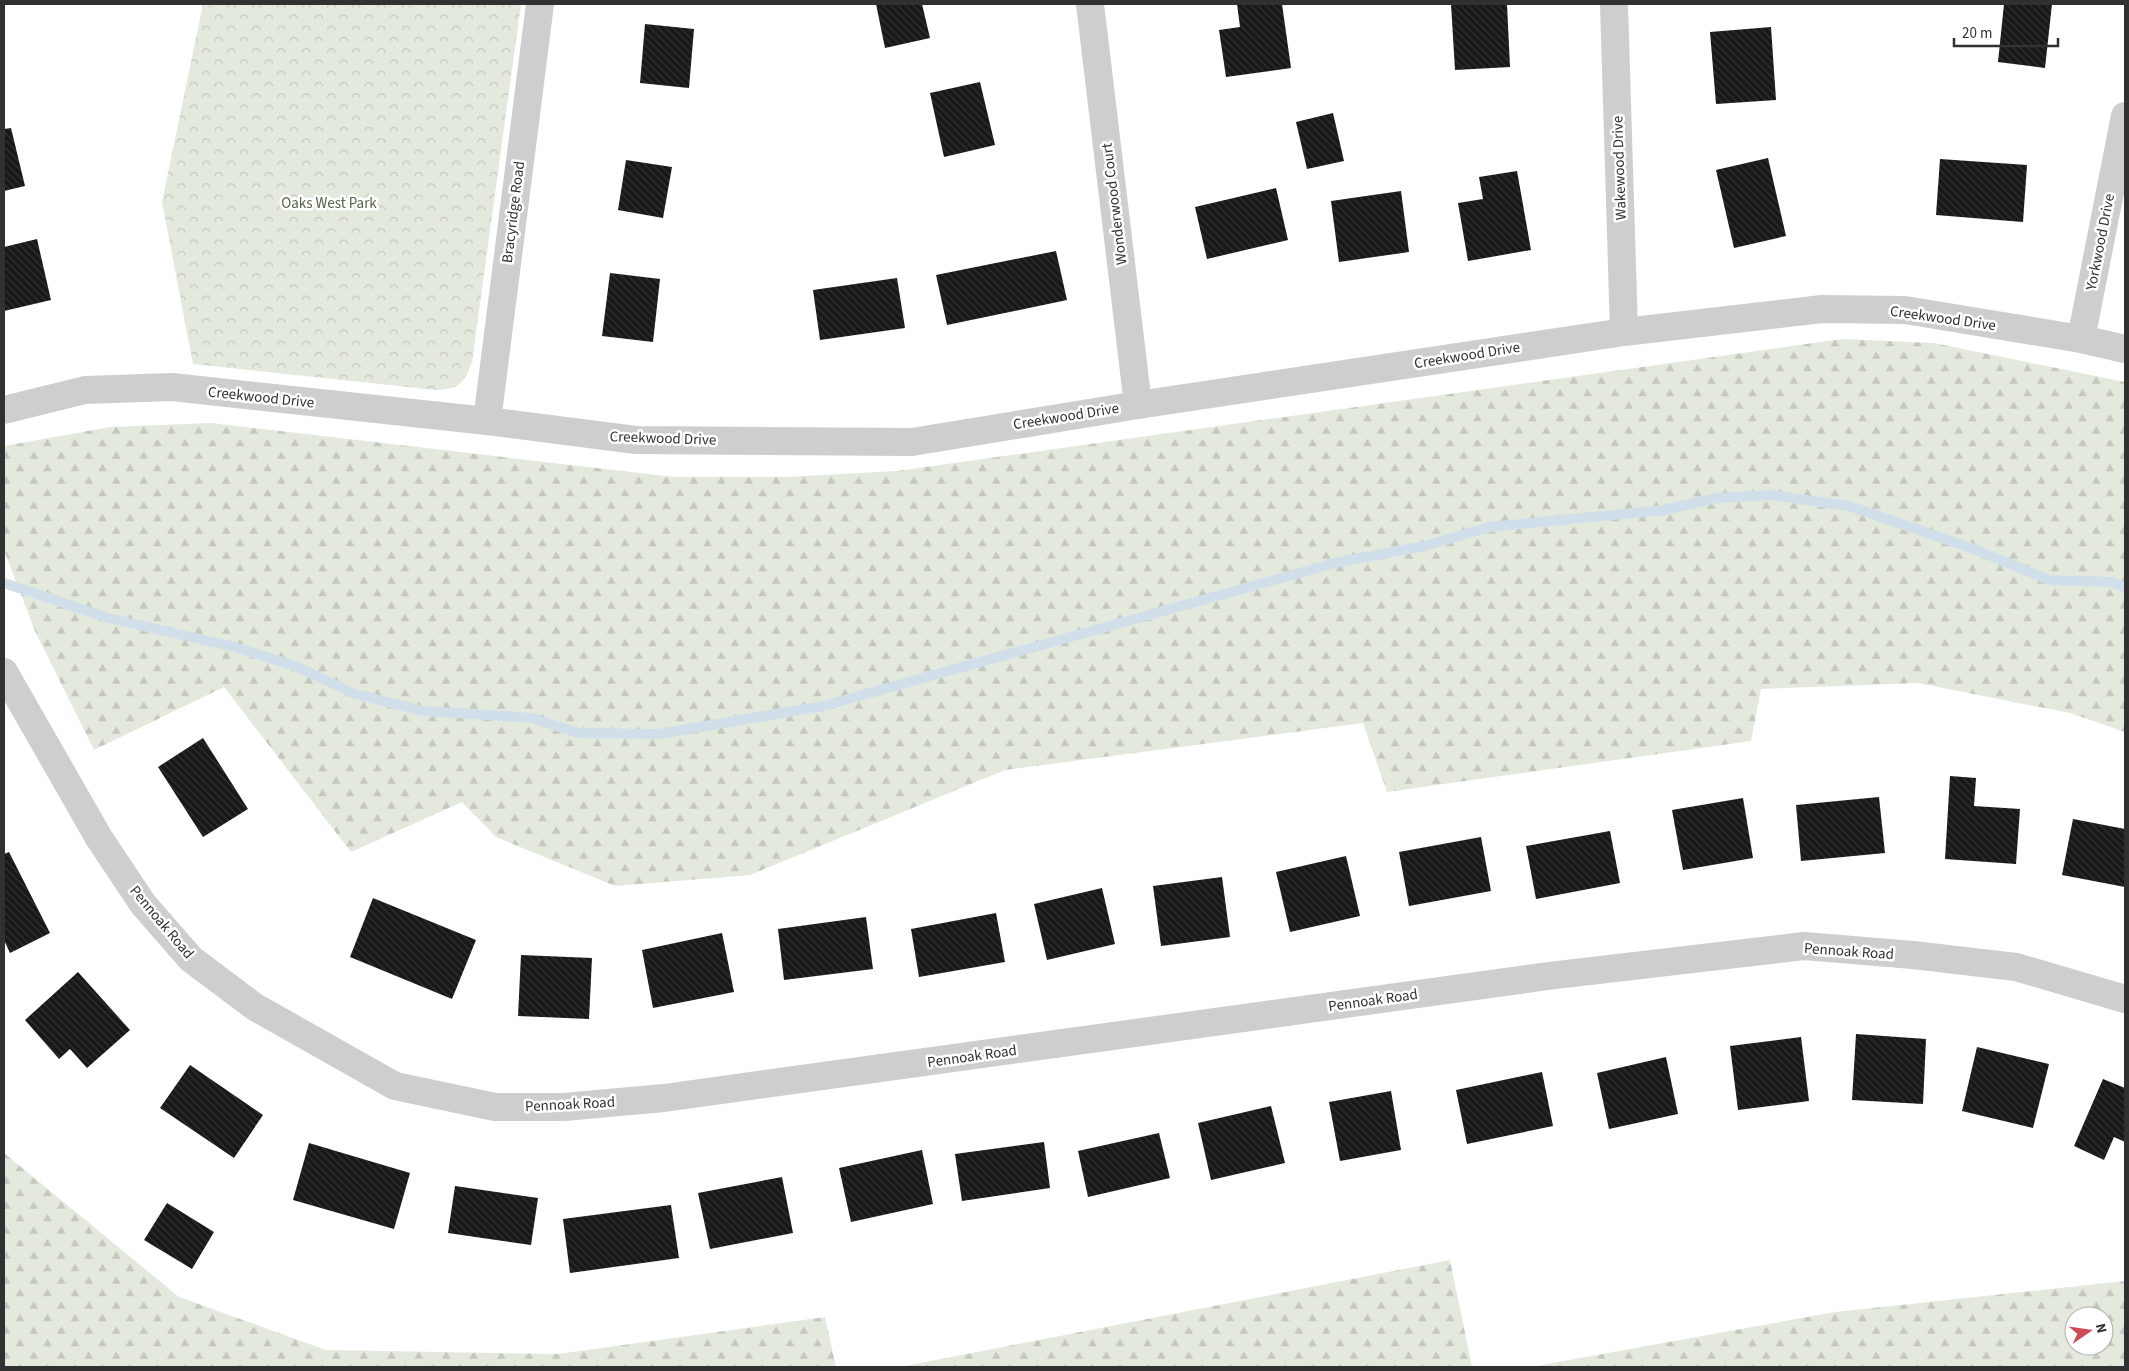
<svg xmlns="http://www.w3.org/2000/svg" width="2129" height="1371" font-family="'Source Sans 3',sans-serif">
<style>
.forest{fill:url(#forest-firs);fill-rule:evenodd}
.park{fill:url(#park-crowns)}
.lines{fill:none;stroke-linecap:round;stroke-linejoin:round}
.stream{stroke:#d0dfe9;stroke-width:10}
.building{fill:url(#building-back-hatch)}
.street{stroke:#cecece;stroke-width:28}
.labels{text-anchor:middle;stroke-width:5;stroke-linejoin:round;paint-order:stroke}
.street-label{font-size:15px;fill:#313131;stroke:#fff}
.park-label{font-size:15px;fill:#556743;stroke:#fff}
</style>
<defs>
<pattern id="forest-firs" width="22" height="20" patternUnits="userSpaceOnUse" patternTransform="scale(1.25)"><rect width="22" height="20" fill="#e4e9de"/><path d="M5 1l3.5 6h-7zM16 11l3.5 6h-7z" fill="#c4c8bf"/></pattern>
<pattern id="park-crowns" width="20" height="18" patternUnits="userSpaceOnUse" patternTransform="scale(1.25)"><rect width="20" height="18" fill="#e4e9de"/><path d="M2 6a3 3 0 1 1 6 0M12 15a3 3 0 1 1 6 0" fill="none" stroke="#c4c8bf"/></pattern>
<pattern id="building-back-hatch" width="6" height="6" patternUnits="userSpaceOnUse" patternTransform="scale(1.25)"><rect width="6" height="6" fill="#181818"/><path d="M-1 5l2 2M0 0l6 6M5-1l2 2" fill="none" stroke="#313131"/></pattern>
</defs>
<rect width="100%" height="100%" fill="#fff"/>
<!-- forest -->
<path class="forest" d="M 1842,339 L 1934,343 L 2125,382 L 2125,732 L 2070,713 L 1918,683 L 1761,689 L 1751,741 L 1387,792 L 1363,723 L 1005,770 L 750,875 L 615,886 L 496,837 L 462,802 L 351,852 L 224,687 L 94,750 L 35,631 L 4,550 L 4,446 L 110,427 L 211,423 L 674,477 L 786,477 L 897,471 Z
M 4,1153 L 179,1297 L 326,1350 L 558,1354 L 825,1317 L 836,1367 L 4,1367 Z
M 1450,1260 L 1472,1367 L 900,1367 Z
M 2125,1281 L 2125,1367 L 1530,1367 L 1835,1312 ZM 2074,1316 L 2104,1316 L 2104,1346 L 2074,1346 Z"/>
<!-- park -->
<path class="park" d="M 203,4 L 521,4 L 472,362 C 464,383 460,389 436,390 L 193,364 L 162,202 Z"/>
<g class="lines">
<!-- stream -->
<path class="stream" d="M 4,583 L 108,618 L 235,647 L 295,666 L 355,694 L 423,711 L 532,718 L 578,733 L 659,734 L 823,706 L 1335,563 L 1424,546 L 1490,527 L 1664,510 L 1717,498 L 1771,495 L 1849,506 L 1974,549 L 2049,580 L 2111,582 L 2125,587"/>
</g>
<!-- building -->
<path class="building" d="M 876,4 L 922,4 L 930,38 L 885,48 Z
M 1237,4 L 1282,4 L 1291,68 L 1226,77 L 1219,30 L 1240,27 Z
M 1451,4 L 1507,4 L 1510,67 L 1455,70 Z
M 2004,4 L 2052,4 L 2045,68 L 1998,62 Z
M 645,24 L 694,29 L 689,88 L 640,83 Z
M 1771,27 L 1776,100 L 1716,104 L 1710,32 Z
M 980,82 L 995,145 L 944,157 L 930,93 Z
M 1333,113 L 1344,161 L 1307,169 L 1296,122 Z
M 11,128 L 25,186 L 4,191 L 4,129 Z
M 1768,158 L 1786,236 L 1734,248 L 1716,170 Z
M 1940,159 L 2027,165 L 2023,222 L 1936,215 Z
M 626,160 L 672,167 L 663,218 L 618,210 Z
M 1517,171 L 1531,250 L 1468,261 L 1458,203 L 1483,199 L 1479,177 Z
M 1276,188 L 1288,240 L 1207,259 L 1195,207 Z
M 1401,191 L 1409,252 L 1339,262 L 1331,201 Z
M 37,239 L 51,300 L 4,311 L 4,247 Z
M 1056,251 L 1067,300 L 947,325 L 936,275 Z
M 610,273 L 660,279 L 653,342 L 602,336 Z
M 897,278 L 905,328 L 820,340 L 813,290 Z
M 203,738 L 248,809 L 203,837 L 158,767 Z
M 1950,776 L 1976,778 L 1974,806 L 2020,809 L 2016,864 L 1945,859 Z
M 1879,797 L 1885,853 L 1801,861 L 1796,805 Z
M 1743,798 L 1753,858 L 1683,870 L 1672,810 Z
M 2073,819 L 2125,829 L 2125,887 L 2062,875 Z
M 1610,831 L 1620,883 L 1536,899 L 1526,846 Z
M 1481,837 L 1491,891 L 1409,906 L 1399,852 Z
M 9,852 L 50,933 L 10,953 L 4,940 L 4,854 Z
M 1346,856 L 1360,916 L 1290,932 L 1276,872 Z
M 1222,877 L 1230,937 L 1161,946 L 1153,886 Z
M 1102,888 L 1115,944 L 1047,960 L 1034,904 Z
M 373,898 L 476,940 L 452,999 L 350,957 Z
M 996,913 L 1005,962 L 919,977 L 911,929 Z
M 866,917 L 873,969 L 784,980 L 778,929 Z
M 722,933 L 734,992 L 653,1008 L 642,950 Z
M 521,955 L 592,958 L 589,1019 L 518,1016 Z
M 78,972 L 130,1030 L 87,1068 L 70,1049 L 59,1059 L 25,1020 Z
M 1856,1034 L 1926,1039 L 1923,1104 L 1852,1100 Z
M 1801,1037 L 1809,1101 L 1738,1110 L 1730,1046 Z
M 1977,1047 L 2049,1064 L 2033,1128 L 1962,1111 Z
M 1666,1057 L 1678,1114 L 1609,1129 L 1597,1073 Z
M 190,1065 L 263,1115 L 234,1158 L 160,1108 Z
M 1542,1072 L 1553,1126 L 1467,1144 L 1456,1090 Z
M 2103,1079 L 2125,1088 L 2125,1142 L 2114,1137 L 2104,1160 L 2074,1146 Z
M 1391,1091 L 1401,1150 L 1340,1161 L 1329,1102 Z
M 1271,1106 L 1285,1163 L 1211,1180 L 1198,1123 Z
M 1159,1133 L 1170,1178 L 1088,1197 L 1078,1151 Z
M 1044,1142 L 1050,1188 L 962,1201 L 955,1154 Z
M 309,1143 L 410,1173 L 394,1229 L 293,1200 Z
M 922,1150 L 933,1204 L 851,1222 L 839,1168 Z
M 782,1177 L 793,1233 L 710,1249 L 698,1193 Z
M 455,1186 L 538,1198 L 531,1245 L 448,1233 Z
M 167,1203 L 214,1232 L 192,1269 L 144,1240 Z
M 671,1205 L 679,1258 L 570,1273 L 563,1219 Z"/>
<g class="lines">
<!-- street -->
<path class="street" d="M 1090,4 L 1138,405
M 1614,4 L 1624,332
M 2081,339 L 2125,116
M 4,410 L 85,390 L 172,387 L 487,421 L 636,440 L 912,442 L 1138,405 L 1624,332 L 1822,309 L 1905,310 L 2081,339 L 2125,349
M 487,421 L 540,4
M 4,672 L 99,838 L 143,904 L 191,959 L 255,1007 L 395,1086 L 495,1107 L 564,1107 L 664,1098 L 1548,976 L 1804,946 L 1913,955 L 2016,967 L 2125,999"/>
</g>
<g class="labels">
<!-- street labels -->
<g class="street-label">
<text transform="translate(1619 168) rotate(-92)" y="5">Wakewood Drive</text>
<text transform="translate(1114 204) rotate(-97)" y="5">Wonderwood Court</text>
<text transform="translate(513 212) rotate(-83)" y="5">Bracyridge Road</text>
<text transform="translate(2100 242) rotate(-79)" y="5">Yorkwood Drive</text>
<text transform="translate(1943 318) rotate(8)" y="5">Creekwood Drive</text>
<text transform="translate(1467 355) rotate(-9)" y="5">Creekwood Drive</text>
<text transform="translate(261 397) rotate(6)" y="5">Creekwood Drive</text>
<text transform="translate(1066 416) rotate(-9)" y="5">Creekwood Drive</text>
<text transform="translate(663 438) rotate(2)" y="5">Creekwood Drive</text>
<text transform="translate(162 922) rotate(50)" y="5">Pennoak Road</text>
<text transform="translate(1849 951) rotate(4)" y="5">Pennoak Road</text>
<text transform="translate(1373 1000) rotate(-8)" y="5">Pennoak Road</text>
<text transform="translate(972 1056) rotate(-8)" y="5">Pennoak Road</text>
<text transform="translate(570 1104) rotate(-3)" y="5">Pennoak Road</text>
</g>
<!-- park labels -->
<g class="park-label">
<text x="329" y="208">Oaks West Park</text>
</g>
</g>
<!-- border -->
<rect width="2129" height="1371" fill="none" stroke="#313131" stroke-width="10"/>
<!-- north arrow -->
<g transform="translate(2089 1331) rotate(77)"><circle r="24" fill="#ffffff" stroke="#adadad"/>
<path d="M0-4L9 19L0 12L-9 19Z" fill="#d04b56"/>
<text y="-8" font-size="14" font-weight="bold" text-anchor="middle" fill="#313131">N</text>
</g>
<!-- scale -->
<path d="M1954 38v8h104v-8" fill="none" stroke="#313131" stroke-width="2.5"/>
<text x="1962" y="38" font-size="15" fill="#313131" stroke="#ffffff" stroke-width="4" paint-order="stroke">20 m</text>
</svg>
